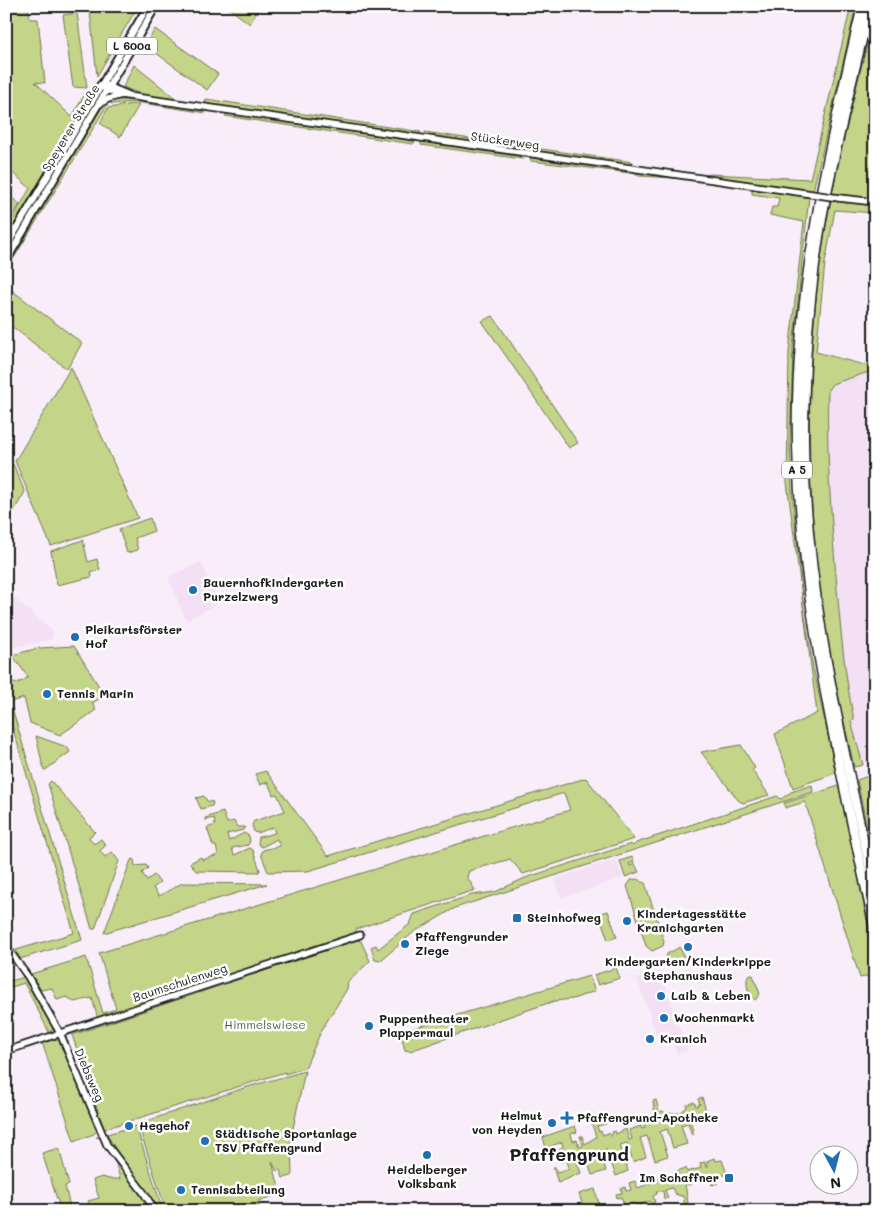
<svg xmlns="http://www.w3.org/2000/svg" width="881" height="1217" font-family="Mali,sans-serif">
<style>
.built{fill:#f4e0f5}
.green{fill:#c4d488;stroke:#707852}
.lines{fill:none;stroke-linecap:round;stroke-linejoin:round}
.secondary-casing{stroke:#1c1c1c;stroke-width:9}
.primary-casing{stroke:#1c1c1c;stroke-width:10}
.highway-casing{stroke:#1c1c1c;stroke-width:11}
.secondary{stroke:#fff;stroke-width:5.5}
.primary{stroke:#fff;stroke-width:6}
.highway{stroke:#fff;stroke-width:8}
.secondary-bridge-casing{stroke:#1c1c1c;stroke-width:9;stroke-linecap:butt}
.secondary-bridge{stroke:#fff;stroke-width:5.5}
.poi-dot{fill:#1f6fb2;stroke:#fff;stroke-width:2}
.labels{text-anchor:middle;stroke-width:5;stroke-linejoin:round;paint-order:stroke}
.shield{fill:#fff;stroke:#606060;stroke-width:1}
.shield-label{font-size:11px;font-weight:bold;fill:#1c1c1c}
.street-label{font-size:12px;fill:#1c1c1c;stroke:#fff}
.poi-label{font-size:12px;font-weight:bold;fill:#1c1c1c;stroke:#fff;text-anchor:start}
.park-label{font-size:12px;fill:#575c42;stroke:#fff}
.district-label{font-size:18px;font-weight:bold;fill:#1c1c1c;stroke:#fff}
</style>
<rect width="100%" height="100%" fill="#f9edf9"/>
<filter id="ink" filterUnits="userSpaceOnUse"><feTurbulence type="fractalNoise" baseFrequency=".02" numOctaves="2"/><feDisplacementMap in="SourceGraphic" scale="10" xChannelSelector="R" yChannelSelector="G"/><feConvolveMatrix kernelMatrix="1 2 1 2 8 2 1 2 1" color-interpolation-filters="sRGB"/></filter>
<g filter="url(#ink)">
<!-- built -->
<path class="built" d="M 875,368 L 875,761 L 863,765 L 834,642 L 814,380 Z
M 201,562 L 219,603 L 186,621 L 168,577 Z
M 6,591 L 54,632 L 52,640 L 6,648 Z
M 616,859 L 623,878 L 561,898 L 555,879 Z
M 661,971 L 687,1051 L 677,1054 L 669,1030 L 656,1034 L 637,979 Z"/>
<!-- green -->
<path class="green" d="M 6,6 L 28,6 L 30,19 L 38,19 L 45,83 L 35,82 L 72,117 L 83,97 L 91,89 L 94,91 L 13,227 L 6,234 C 6,229 26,196 30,188 L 6,167 Z
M 89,6 L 138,6 L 97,76 L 90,12 Z
M 226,6 L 252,6 L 258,10 L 250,24 Z
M 851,6 L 856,6 L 813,191 L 710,176 L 709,174 L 810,179 Z
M 875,11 L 875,200 L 837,194 L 836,200 L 875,204 L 875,213 L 835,210 L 825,263 L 816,352 L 875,368 L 875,370 L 832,384 L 828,390 C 826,452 831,514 836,576 C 840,624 844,672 854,720 L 851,721 L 863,765 L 854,767 C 843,716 831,665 823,613 C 806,497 805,379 820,263 C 832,178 855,95 875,11 Z
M 77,13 L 87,88 L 73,87 L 63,15 Z
M 155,29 L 218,74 L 207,90 L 145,45 Z
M 134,65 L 179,101 L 140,94 L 123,87 Z
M 206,99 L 421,132 L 418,136 L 205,104 Z
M 115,100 L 136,100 L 202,110 L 206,113 L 136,102 L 111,104 L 111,102 Z
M 108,101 L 108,104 L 6,271 L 6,263 L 74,149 L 101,106 Z
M 133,104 L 139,105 L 120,137 L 100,123 L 108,108 Z
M 227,114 L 232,114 L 416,141 L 413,144 L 225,116 Z
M 425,132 L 530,148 L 527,152 L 426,137 Z
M 421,141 L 524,156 L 524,158 L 522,159 L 421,145 Z
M 534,148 L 633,162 L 629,166 L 534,153 Z
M 530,157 L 628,171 L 630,173 L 531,161 Z
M 635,172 L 676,178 L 638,176 Z
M 752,188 L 809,197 L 793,347 L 790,447 L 792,492 L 804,610 L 813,667 L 836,773 L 793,788 L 775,734 L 817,713 L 787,482 L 789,352 L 804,222 L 770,215 L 772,207 L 777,207 L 779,198 L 752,194 Z
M 6,193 L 20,204 L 6,226 Z
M 6,286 L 82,343 L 67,369 L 6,322 Z
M 493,316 L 578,443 L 569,448 L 482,321 Z
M 71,367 L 138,518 L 51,546 L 15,461 Z
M 13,464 L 25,492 L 6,524 L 6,476 Z
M 150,518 L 154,531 L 135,538 L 138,550 L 127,553 L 119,529 Z
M 83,540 L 88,562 L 97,559 L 100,570 L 91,572 L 92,577 L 57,585 L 51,551 Z
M 74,646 L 105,696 L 92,703 L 96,710 L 60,735 L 30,723 L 24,698 L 10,702 L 82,940 L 20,959 L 16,950 L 74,933 L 6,705 L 6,686 L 23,681 L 28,677 L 12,655 L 39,648 Z
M 36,736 L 67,747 L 70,752 L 44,771 Z
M 741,745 L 755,768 L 752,770 L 769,795 L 743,803 L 738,800 L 701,752 Z
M 266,771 L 328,856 L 586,778 L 634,839 L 523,874 L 510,859 L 469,871 L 467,877 L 475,890 L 356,929 L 356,933 L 351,936 L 98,1019 L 92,998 L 74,1002 L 67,997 L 57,1000 L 52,988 L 41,990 L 31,974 L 86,957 L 103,1013 L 116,1009 L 99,953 L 570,810 L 564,793 L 308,871 L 268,872 L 261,854 L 263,850 L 280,846 L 277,839 L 262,847 L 258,844 L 259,837 L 275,833 L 273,827 L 258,833 L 254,832 L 252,825 L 254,821 L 285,811 L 277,794 L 273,795 L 268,782 L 260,785 L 255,774 Z
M 875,771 L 875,776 L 868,781 L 875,814 L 875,865 L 857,780 L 868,776 Z
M 51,781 L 95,832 L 89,837 L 94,844 L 101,839 L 106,845 L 100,851 L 105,857 L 112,852 L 119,861 L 95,929 L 92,929 L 48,784 Z
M 812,785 L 813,792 L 455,908 L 414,932 L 380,961 L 375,960 L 371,947 L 376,945 L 378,949 L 410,924 L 414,914 L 472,895 L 495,892 L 525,878 L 631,844 L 633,846 L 636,843 L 777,796 L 781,799 L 791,792 Z
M 839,786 L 875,958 L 875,1007 L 868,976 L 860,978 L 805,802 L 785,808 L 784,803 Z
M 204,796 L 207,801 L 213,802 L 212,806 L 201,809 L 196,798 Z
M 223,812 L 227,823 L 234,821 L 237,827 L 245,827 L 243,830 L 227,834 L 229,841 L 244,833 L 249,836 L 250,841 L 248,845 L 232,848 L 234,855 L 250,848 L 253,850 L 260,870 L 259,872 L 196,871 L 190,863 L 201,857 L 202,860 L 218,855 L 216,846 L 213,846 L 207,828 L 215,825 L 214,818 L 205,820 L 205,818 Z
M 632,857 L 634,862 L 629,864 L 630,866 L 635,864 L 639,872 L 625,877 L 620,861 Z
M 134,859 L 135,866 L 146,865 L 148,868 L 142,873 L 147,880 L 154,875 L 160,883 L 153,888 L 159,896 L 182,883 L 267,884 L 104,933 L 131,860 Z
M 637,879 L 645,883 L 664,941 L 663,946 L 652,951 L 646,946 L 627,886 L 631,880 Z
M 608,911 L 617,937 L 608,940 L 599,914 Z
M 357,940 L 361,941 L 370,961 L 348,982 L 347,989 L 322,1029 L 305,1068 L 285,1074 L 285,1072 L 104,1129 L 72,1035 Z
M 680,947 L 686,962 L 668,967 L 666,958 L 667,954 Z
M 616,968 L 620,978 L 598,985 L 594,975 Z
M 753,975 L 760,994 L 755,1000 C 748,995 745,984 748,976 Z
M 589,976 L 595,991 L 573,999 L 554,1001 L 410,1051 L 405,1050 L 400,1032 Z
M 25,977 L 52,1024 L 53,1028 L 50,1034 L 24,983 L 6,989 L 6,982 Z
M 53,1039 L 59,1040 L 61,1042 L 98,1130 L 94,1134 L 74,1141 L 42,1042 Z
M 305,1071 L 291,1138 L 292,1176 L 283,1178 L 280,1170 L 277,1171 L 272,1162 L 278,1183 L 277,1195 L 258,1201 L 259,1207 L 247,1211 L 166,1211 L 138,1124 L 247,1087 Z
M 702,1097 L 707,1114 L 690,1120 L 694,1134 L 692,1135 L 688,1123 L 681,1125 L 687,1144 L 673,1148 L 667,1129 L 660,1132 L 668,1156 L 655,1160 L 647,1136 L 640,1138 L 646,1157 L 633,1162 L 627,1143 L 620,1145 L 628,1171 L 616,1176 L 606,1149 L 600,1151 L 606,1171 L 592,1175 L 585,1154 L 575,1157 L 581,1173 L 558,1183 L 553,1167 L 555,1167 L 557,1173 L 569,1169 L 567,1160 L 561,1162 L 560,1159 L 563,1158 L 562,1155 L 567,1153 L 566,1150 L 549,1156 L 549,1154 L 563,1147 L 562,1142 L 546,1148 L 543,1137 L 575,1126 L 577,1132 L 571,1134 L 573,1141 L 577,1140 L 579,1147 L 583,1146 L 580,1136 L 582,1136 L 585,1144 L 596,1137 L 591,1121 L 603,1117 L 606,1124 L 597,1126 L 599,1132 L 601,1131 L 603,1135 L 608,1133 L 610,1136 L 612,1135 L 612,1132 L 615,1131 L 616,1134 L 626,1129 L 629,1140 L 632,1139 L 629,1130 L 641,1126 L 642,1129 L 645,1128 L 644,1124 L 656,1118 L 653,1101 L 656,1100 L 659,1112 L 663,1111 L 668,1118 L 669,1113 L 680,1113 L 687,1107 L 686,1105 L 694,1102 L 696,1106 L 700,1104 L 698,1099 Z
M 136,1126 L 163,1211 L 160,1211 C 144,1184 121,1162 107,1134 Z
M 96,1137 L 102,1138 L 116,1162 L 152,1211 L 85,1211 L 91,1209 L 88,1201 L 99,1198 L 93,1180 L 102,1177 L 109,1179 L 120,1179 L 116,1164 L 100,1138 Z
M 59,1148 L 69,1185 L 65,1186 L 70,1207 L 77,1206 L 79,1211 L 61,1211 L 42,1153 Z
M 714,1158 L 715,1161 L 722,1160 L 727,1174 L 716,1178 L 718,1183 L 712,1185 L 710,1179 L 699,1179 L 689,1185 L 685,1184 L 688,1203 L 684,1204 L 684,1197 L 675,1194 L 672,1188 L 665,1190 L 668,1198 L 664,1199 L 663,1191 L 656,1191 L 657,1194 L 653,1196 L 655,1202 L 652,1204 L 650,1201 L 641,1204 L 642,1209 L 638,1210 L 636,1203 L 624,1204 L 621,1197 L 617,1198 L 616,1194 L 622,1193 L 621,1189 L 625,1187 L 626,1191 L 631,1190 L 629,1183 L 635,1181 L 638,1188 L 653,1182 L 653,1179 L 668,1174 L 670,1178 L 678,1175 L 677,1171 L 686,1168 L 687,1172 L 701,1168 L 700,1163 L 705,1162 L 706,1167 L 708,1167 L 707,1161 Z
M 595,1189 L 600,1208 L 603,1207 L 604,1211 L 591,1211 L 590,1207 L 584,1209 L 579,1194 Z"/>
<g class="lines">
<defs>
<path id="secondary" d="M 100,85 L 106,90 L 121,95 L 805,193
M 105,85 L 129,95
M 98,105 L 108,99 L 121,95
M 839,198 L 875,202
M 6,235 L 17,228
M 6,946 L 28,977 L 60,1033 L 107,1145 L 144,1193 L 155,1211
M 6,1051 L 360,935"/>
<path id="primary" d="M 6,247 L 148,6
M 6,261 L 156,6"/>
<path id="highway" d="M 862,6 C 831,137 800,266 797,401 C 793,582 838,756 875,932
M 870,6 C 854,75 836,144 823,213 C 810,287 804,363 804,438 C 805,593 843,742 875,893"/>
</defs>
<!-- secondary casing -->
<use href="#secondary" class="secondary-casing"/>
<!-- primary casing -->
<use href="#primary" class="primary-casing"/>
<!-- highway casing -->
<use href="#highway" class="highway-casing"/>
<!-- secondary -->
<use href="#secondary" class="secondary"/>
<!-- primary -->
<use href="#primary" class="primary"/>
<!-- highway -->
<use href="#highway" class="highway"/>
<defs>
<path id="secondary-bridge" d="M 805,193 L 839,198"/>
</defs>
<!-- secondary-bridge casing -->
<use href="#secondary-bridge" class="secondary-bridge-casing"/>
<!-- secondary-bridge -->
<use href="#secondary-bridge" class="secondary-bridge"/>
</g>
</g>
<!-- markers -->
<g class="poi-dot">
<circle cx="193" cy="590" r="5"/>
<circle cx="75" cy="637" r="5"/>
<circle cx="47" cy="694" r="5"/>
<rect x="512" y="913" width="10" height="10" rx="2.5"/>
<circle cx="627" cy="921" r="5"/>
<circle cx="405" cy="944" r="5"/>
<circle cx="688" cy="947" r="5"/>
<circle cx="661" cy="996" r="5"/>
<circle cx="664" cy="1018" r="5"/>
<circle cx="369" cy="1026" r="5"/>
<circle cx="650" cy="1039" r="5"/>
<path d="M564.5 1110.5h5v5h5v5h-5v5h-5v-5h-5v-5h5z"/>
<circle cx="552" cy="1123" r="5"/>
<circle cx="129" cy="1126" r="5"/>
<circle cx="205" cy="1141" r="5"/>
<circle cx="427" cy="1155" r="5"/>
<rect x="724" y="1173" width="10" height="10" rx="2.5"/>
<circle cx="181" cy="1190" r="5"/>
</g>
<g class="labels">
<!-- shield labels -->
<g class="shield">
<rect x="107" y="37.5" width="50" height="17" rx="4"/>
<rect x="782" y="461.5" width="30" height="17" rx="4"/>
</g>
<g class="shield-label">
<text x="132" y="50">L 600a</text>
<text x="797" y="474">A 5</text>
</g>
<!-- street labels -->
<g class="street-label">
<text transform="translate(71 128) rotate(-59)" y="4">Speyerer Straße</text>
<text transform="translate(505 141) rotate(8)" y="4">Stückerweg</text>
<text transform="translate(180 983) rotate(-18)" y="4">Baumschulenweg</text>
<text transform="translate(89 1075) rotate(67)" y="4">Diebsweg</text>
</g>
<!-- poi labels -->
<g class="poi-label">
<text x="203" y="587">Bauernhofkindergarten<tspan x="203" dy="14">Purzelzwerg</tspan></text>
<text x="85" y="634">Pleikartsförster<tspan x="85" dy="14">Hof</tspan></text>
<text x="57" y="698">Tennis Marin</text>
<text x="637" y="918">Kindertagesstätte<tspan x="637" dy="14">Kranichgarten</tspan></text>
<text x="527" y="922">Steinhofweg</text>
<text x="415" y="941">Pfaffengrunder<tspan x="415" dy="14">Ziege</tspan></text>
<text x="688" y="966" text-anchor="middle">Kindergarten/Kinderkrippe<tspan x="688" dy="14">Stephanushaus</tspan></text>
<text x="671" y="1000">Laib &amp; Leben</text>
<text x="674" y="1022">Wochenmarkt</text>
<text x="379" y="1023">Puppentheater<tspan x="379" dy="14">Plappermaul</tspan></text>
<text x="660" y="1043">Kranich</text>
<text x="542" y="1120" text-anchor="end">Helmut<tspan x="542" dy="14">von Heyden</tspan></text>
<text x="577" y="1122">Pfaffengrund-Apotheke</text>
<text x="139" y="1130">Hegehof</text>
<text x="215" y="1138">Städtische Sportanlage<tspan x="215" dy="14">TSV Pfaffengrund</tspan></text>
<text x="427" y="1174" text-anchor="middle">Heidelberger<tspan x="427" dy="14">Volksbank</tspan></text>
<text x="719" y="1182" text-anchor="end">Im Schaffner</text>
<text x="191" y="1194">Tennisabteilung</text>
</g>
<!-- park labels -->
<g class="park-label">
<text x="265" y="1029">Himmelswiese</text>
</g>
<!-- district labels -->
<g class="district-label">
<text x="569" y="1161">Pfaffengrund</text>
</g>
</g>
<!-- margin -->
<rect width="881" height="1217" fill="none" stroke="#fff" stroke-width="25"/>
<rect x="12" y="12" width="856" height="1192" fill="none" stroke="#1c1c1c" stroke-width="2" filter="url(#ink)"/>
<!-- north arrow -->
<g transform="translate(834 1170) rotate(173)"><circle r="24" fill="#ffffff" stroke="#a4a4a4"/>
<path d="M0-4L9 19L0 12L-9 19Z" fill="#1f6fb2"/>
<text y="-8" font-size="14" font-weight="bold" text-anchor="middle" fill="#1c1c1c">N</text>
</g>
</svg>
